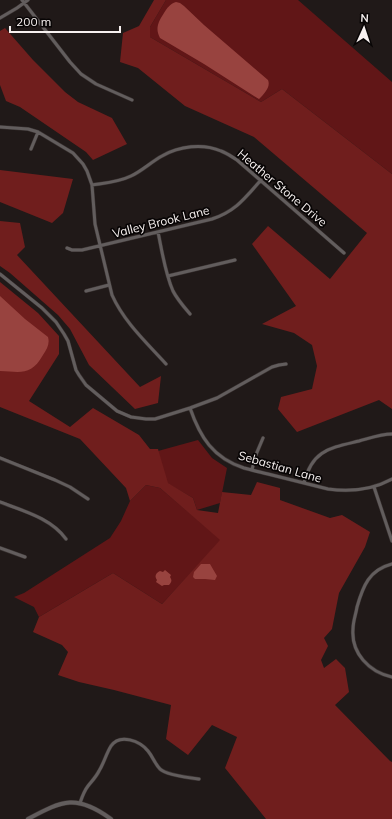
<svg xmlns="http://www.w3.org/2000/svg" width="392" height="819" font-family="Mulish,sans-serif">
<style>
.green{fill:#611617}
.forest{fill:#701e1d}
.water{fill:#98433f}
.lines{fill:none;stroke-linecap:round;stroke-linejoin:round}
.minor-casing{stroke:#3a3332;stroke-width:4}
.tertiary-casing{stroke:#3a3332;stroke-width:5}
.minor{stroke:#625d5d;stroke-width:3}
.tertiary{stroke:#625d5d;stroke-width:4}
.labels{text-anchor:middle;stroke-width:3.5;stroke-linejoin:round;paint-order:stroke}
.street-label{font-size:12px;fill:#f7f1f0;stroke:#080505}
</style>
<rect width="100%" height="100%" fill="#201918"/>
<!-- green -->
<path class="green" d="M 166,0 L 298,0 L 392,82 L 392,174 L 282,89 L 261,102 L 150,37 L 150,27 Z
M 198,440 L 212,458 L 227,468 L 220,503 L 197,510 L 193,498 L 167,483 L 158,451 Z
M 146,485 L 160,488 L 221,540 L 162,604 L 113,573 L 39,617 L 34,607 L 14,597 L 24,593 L 110,538 L 121,521 L 130,501 Z"/>
<!-- forest -->
<path class="forest" d="M 154,0 L 166,0 L 150,27 L 150,37 L 261,102 L 282,89 L 392,174 L 392,409 L 379,400 L 297,432 L 278,409 L 281,397 L 312,389 L 317,366 L 312,345 L 294,333 L 262,324 L 296,306 L 252,244 L 268,226 L 330,279 L 367,233 L 254,137 L 185,106 L 138,68 L 120,62 L 123,33 L 139,26 Z
M 5,28 L 33,60 L 65,92 L 78,102 L 112,118 L 127,144 L 93,160 L 86,152 L 20,107 L 6,101 L 0,85 L 0,31 Z
M 0,170 L 73,179 L 63,213 L 52,223 L 0,202 Z
M 0,221 L 20,223 L 25,247 L 17,255 L 140,387 L 161,376 L 158,403 L 135,409 L 89,365 L 70,329 L 58,315 L 10,273 L 0,266 Z
M 0,282 L 38,313 L 59,336 L 59,354 L 29,401 L 70,427 L 93,408 L 139,435 L 150,449 L 158,449 L 168,483 L 193,498 L 197,510 L 218,513 L 222,492 L 251,495 L 257,482 L 280,488 L 280,500 L 330,518 L 342,515 L 370,532 L 365,547 L 339,593 L 332,629 L 324,638 L 328,646 L 321,660 L 324,668 L 336,659 L 345,668 L 349,692 L 335,705 L 390,761 L 392,762 L 392,819 L 266,819 L 225,768 L 237,737 L 212,725 L 188,755 L 166,739 L 171,705 L 114,690 L 79,682 L 58,675 L 68,652 L 62,645 L 33,632 L 39,617 L 113,573 L 162,604 L 220,540 L 160,488 L 146,485 L 130,501 L 126,488 L 80,439 L 0,407 Z"/>
<!-- water -->
<path class="water" d="M 176,2 L 180,3 L 184,6 L 204,25 L 268,80 C 271,87 264,94 259,99 L 254,96 L 204,64 L 160,38 C 155,29 158,22 164,13 C 167,8 170,4 176,2 Z
M 0,296 L 25,319 L 48,337 C 50,344 47,349 43,355 C 31,376 21,372 0,371 Z
M 201,564 L 210,564 L 217,576 L 215,580 L 205,579 L 195,579 L 193,577 L 194,572 Z
M 165,570 L 171,575 L 170,577 C 172,580 172,582 169,585 L 164,585 L 162,586 L 156,582 L 157,580 C 154,576 156,573 160,571 L 163,572 Z"/>
<g class="lines">
<defs>
<path id="minor" d="M 22,0 L 70,62 L 81,74 L 96,84 L 132,100
M 0,18 L 17,8 L 28,0
M 0,127 L 28,129 L 38,132 L 73,153 L 83,164 L 87,171 L 92,185 L 95,224 L 112,295 C 124,322 147,343 166,364
M 31,149 L 38,132
M 92,185 C 105,183 119,182 131,176 C 142,171 151,162 162,156 C 179,146 203,143 221,151 C 227,153 232,157 237,160 L 344,253
M 158,232 C 162,251 165,273 173,291 C 177,299 184,307 190,314
M 67,248 L 72,250 L 82,250 L 212,219 C 236,211 245,198 261,180
M 0,274 L 42,308 L 56,322 L 64,334 L 68,341 L 76,370 L 79,375 L 86,385 L 117,411 L 131,417 L 146,419 L 155,419 L 190,408 L 217,398 L 272,367 L 279,365 L 286,364
M 168,276 L 235,260
M 86,291 L 109,285
M 190,408 C 200,437 213,458 244,468 C 251,470 260,472 268,474 C 288,479 308,484 328,489 C 350,492 372,490 392,479
M 0,458 L 55,480 L 70,487 L 88,499
M 252,470 L 255,457 L 263,438
M 304,483 C 312,450 330,448 359,441 C 370,438 381,434 392,434
M 374,487 L 392,541
M 0,502 C 23,511 51,518 66,539
M 0,548 L 25,557
M 392,564 C 369,570 363,586 357,607 C 356,614 353,621 353,629 C 351,653 369,672 392,677
M 80,803 C 82,797 84,791 88,786 C 92,781 96,777 99,771 C 104,763 106,754 111,746 C 120,733 140,741 148,751 C 153,757 155,764 160,769 C 166,775 191,778 199,779"/>
<path id="tertiary" d="M 28,819 C 63,800 77,794 111,819"/>
</defs>
<!-- minor casing -->
<use href="#minor" class="minor-casing"/>
<!-- tertiary casing -->
<use href="#tertiary" class="tertiary-casing"/>
<!-- minor -->
<use href="#minor" class="minor"/>
<!-- tertiary -->
<use href="#tertiary" class="tertiary"/>
</g>
<g class="labels">
<!-- street labels -->
<g class="street-label">
<text transform="translate(282 188) rotate(40)" y="4">Heather Stone Drive</text>
<text transform="translate(161 222) rotate(-14)" y="4">Valley Brook Lane</text>
<text transform="translate(280 467) rotate(16)" y="4">Sebastian Lane</text>
</g>
</g>
<!-- north arrow -->
<g transform="translate(364 28) rotate(3)" stroke="#080505" stroke-width="3" paint-order="stroke">
<path d="M0-3L7 15L0 10L-7 15Z" fill="#f7f1f0"/>
<text y="-6" font-size="11" font-weight="bold" text-anchor="middle" fill="#f7f1f0">N</text>
</g>
<!-- scale -->
<path d="M10 26v6h110v-6" fill="none" stroke="#f7f1f0" stroke-width="2"/>
<text x="16" y="26" font-size="12" fill="#f7f1f0" stroke="#080505" stroke-width="3" paint-order="stroke">200 m</text>
</svg>
